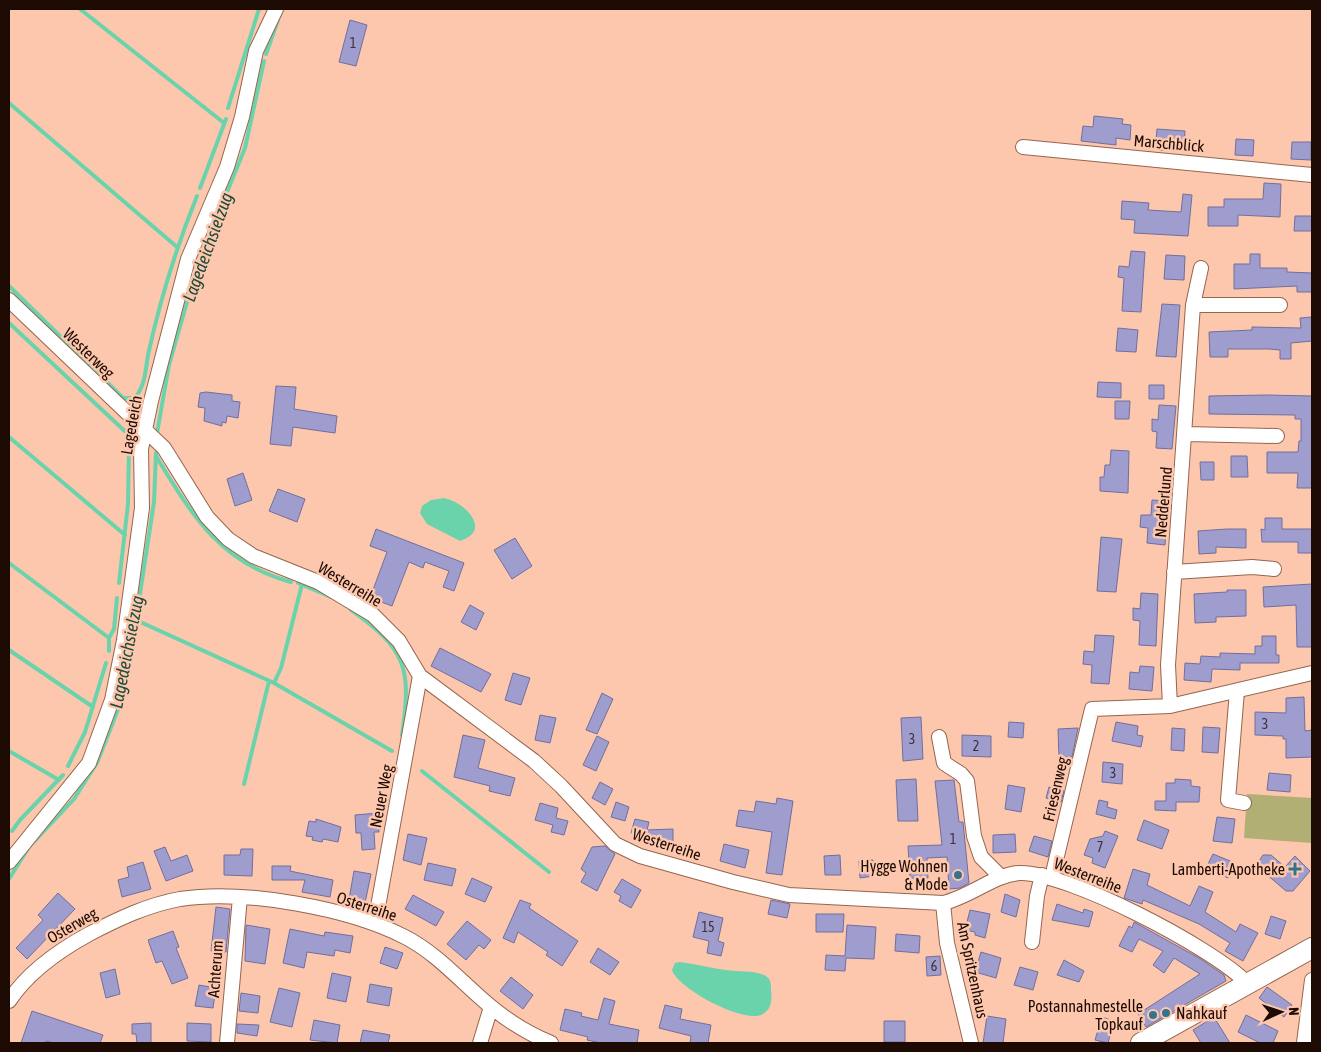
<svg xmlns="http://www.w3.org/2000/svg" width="1321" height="1052" font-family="'Asap Condensed',sans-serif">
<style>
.green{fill:#b1af73}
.water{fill:#6bd3ac}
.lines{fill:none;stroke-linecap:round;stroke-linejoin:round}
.stream{stroke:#6bd3ac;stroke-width:4}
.building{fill:#9f9dce;stroke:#716e9d}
.street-casing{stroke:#95654e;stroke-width:16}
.secondary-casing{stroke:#95654e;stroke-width:22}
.street{stroke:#fff;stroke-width:14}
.secondary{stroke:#fff;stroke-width:20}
.poi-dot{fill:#367289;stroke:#fdc7ad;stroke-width:2}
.labels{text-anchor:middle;stroke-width:5;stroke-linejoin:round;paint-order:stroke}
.number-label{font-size:14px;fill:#3d2f36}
.street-label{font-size:16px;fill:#1c0a03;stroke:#fdc7ad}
.poi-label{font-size:16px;fill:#1c0a03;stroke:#fdc7ad;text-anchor:end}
.water-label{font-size:18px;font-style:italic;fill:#1e4b3b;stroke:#fdc7ad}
</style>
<rect width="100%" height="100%" fill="#fdc7ad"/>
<!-- green -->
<path class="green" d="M 1247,794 L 1312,798 L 1312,843 L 1244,838 Z"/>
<!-- water -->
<path class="water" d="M 444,498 C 465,502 493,531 460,541 L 427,524 L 420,513 L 422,506 L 431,500 Z
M 680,962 C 695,964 711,968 726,970 C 738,972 753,970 764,975 C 771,978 771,983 771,990 C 772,999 772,1009 763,1014 C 746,1025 678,989 672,970 L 675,963 Z"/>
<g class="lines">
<!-- stream -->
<path class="stream" d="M 80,9 L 224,123
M 266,54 L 278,20
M 9,103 L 177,247
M 228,108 L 259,9
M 200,188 L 226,119
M 9,286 L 123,398 L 132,398
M 9,323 L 129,435
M 136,396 C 145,386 146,367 148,355 C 160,300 176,248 197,196
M 157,433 L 169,365 L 187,302 L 212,229 L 245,148 L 264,61
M 9,437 L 125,535
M 156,456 C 192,515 220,563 291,582
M 9,563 L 109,638
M 119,583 L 128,504 L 129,445
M 298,583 L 331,597
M 350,609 C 406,649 412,667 402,735
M 136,620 L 274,683 L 392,751
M 9,650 L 93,707
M 109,651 L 109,638 L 114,629 L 117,598
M 274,683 L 281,668 L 302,584
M 9,751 L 59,780
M 68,766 L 85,732 L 106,663
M 422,771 L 549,872
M 244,784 L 269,681
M 12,831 L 20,820 L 63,775
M 9,879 L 29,847 L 74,799 L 97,763 L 121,702 L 136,620 L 154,502 L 156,453"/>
</g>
<!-- building -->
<path class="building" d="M 350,20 L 367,25 L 356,66 L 339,62 Z
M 1094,116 L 1123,119 L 1122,124 L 1131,125 L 1130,140 L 1116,138 L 1116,145 L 1081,141 L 1083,126 L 1093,127 Z
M 1157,129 L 1185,131 L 1184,151 L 1160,150 L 1161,141 L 1156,141 Z
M 1236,139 L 1254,140 L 1253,156 L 1235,155 Z
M 1292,142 L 1311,142 L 1311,160 L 1291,159 Z
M 1264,183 L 1281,184 L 1280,217 L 1238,215 L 1238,226 L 1208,226 L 1208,207 L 1224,207 L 1224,199 L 1263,199 Z
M 1183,194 L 1192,195 L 1188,236 L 1134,233 L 1135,220 L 1121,219 L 1122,201 L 1149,203 L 1148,210 L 1181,212 Z
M 1295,216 L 1312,216 L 1312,231 L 1294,231 Z
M 1131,251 L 1145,252 L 1141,312 L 1122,311 L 1124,278 L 1118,277 L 1119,266 L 1129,267 Z
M 1250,254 L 1260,254 L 1260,268 L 1287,268 L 1287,272 L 1312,273 L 1312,292 L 1297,292 L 1297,286 L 1234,289 L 1234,264 L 1250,264 Z
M 1166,255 L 1185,256 L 1184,280 L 1164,279 Z
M 1162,304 L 1180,305 L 1176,357 L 1156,356 Z
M 1312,317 L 1312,341 L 1291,343 L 1291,359 L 1280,359 L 1280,350 L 1269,349 L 1228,349 L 1228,357 L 1210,357 L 1209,332 L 1252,330 L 1252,327 L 1301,328 L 1300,318 Z
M 1118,328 L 1138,330 L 1136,352 L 1116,351 Z
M 1098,382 L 1121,383 L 1121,398 L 1097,397 Z
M 1149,385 L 1164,385 L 1164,399 L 1149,399 Z
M 276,386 L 296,387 L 294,409 L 337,416 L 335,433 L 293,427 L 291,446 L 270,444 Z
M 206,392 L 232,395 L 232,401 L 240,402 L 238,418 L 227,416 L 226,423 L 222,422 L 222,426 L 204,421 L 205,408 L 198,407 L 200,393 Z
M 1266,395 L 1312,396 L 1312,488 L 1297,488 L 1298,473 L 1267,473 L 1267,452 L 1298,452 L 1299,441 L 1301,441 L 1301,419 L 1295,419 L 1295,415 L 1209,414 L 1209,396 Z
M 1115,401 L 1130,401 L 1129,419 L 1115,419 Z
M 1159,405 L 1176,406 L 1172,449 L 1156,448 L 1157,432 L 1152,431 L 1152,419 L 1158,420 Z
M 1111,450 L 1129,451 L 1128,493 L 1100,491 L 1100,477 L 1104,477 L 1105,465 L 1110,465 Z
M 1231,456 L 1247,456 L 1248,477 L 1231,477 Z
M 1200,462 L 1214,462 L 1214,480 L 1201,480 Z
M 243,473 L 252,500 L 235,506 L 227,479 Z
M 278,489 L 305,499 L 297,522 L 269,511 Z
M 1152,500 L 1168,501 L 1165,545 L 1147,543 L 1148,528 L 1140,527 L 1141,515 L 1151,515 Z
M 1265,518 L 1282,518 L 1282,529 L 1312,529 L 1312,553 L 1298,553 L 1298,542 L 1262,542 L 1261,529 L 1265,530 Z
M 376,529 L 464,563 L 454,591 L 443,587 L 449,571 L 425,562 L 423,568 L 409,562 L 392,606 L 370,598 L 387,552 L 370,546 Z
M 1227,529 L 1246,529 L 1246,548 L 1216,547 L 1216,553 L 1199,554 L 1198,531 Z
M 1101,537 L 1122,539 L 1116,592 L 1097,591 Z
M 515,538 L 532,566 L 512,579 L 494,550 Z
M 1312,584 L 1312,647 L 1297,647 L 1296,605 L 1264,607 L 1263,587 Z
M 1227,590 L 1246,590 L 1246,616 L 1216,617 L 1216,622 L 1195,623 L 1194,594 L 1227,592 Z
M 1141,593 L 1158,594 L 1156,646 L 1139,645 L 1140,621 L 1133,620 L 1133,608 L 1140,609 Z
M 470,605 L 484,613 L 476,630 L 461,622 Z
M 1095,635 L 1114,636 L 1109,684 L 1091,683 L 1092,665 L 1083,664 L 1084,651 L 1094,652 Z
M 1262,636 L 1276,636 L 1276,655 L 1279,655 L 1279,663 L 1240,663 L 1240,670 L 1212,669 L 1211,682 L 1184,680 L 1185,663 L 1200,664 L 1201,656 L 1220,657 L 1220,653 L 1255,654 L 1255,646 L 1262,646 Z
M 440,648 L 491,674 L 481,692 L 431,666 Z
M 1140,666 L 1154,667 L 1152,691 L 1129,689 L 1130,672 L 1139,673 Z
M 513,673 L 530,678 L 521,705 L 505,700 Z
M 602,693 L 613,699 L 597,734 L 586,730 Z
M 1304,697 L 1305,731 L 1312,730 L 1312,757 L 1286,758 L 1286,739 L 1283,739 L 1283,736 L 1255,735 L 1255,712 L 1286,713 L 1286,698 Z
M 540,715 L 556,718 L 550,743 L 535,740 Z
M 921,717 L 923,759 L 903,761 L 901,718 Z
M 1009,722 L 1024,723 L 1023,738 L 1008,737 Z
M 1116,722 L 1138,726 L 1137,735 L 1143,736 L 1141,747 L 1112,741 Z
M 1203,727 L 1220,728 L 1218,753 L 1202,752 Z
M 1078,728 L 1072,757 L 1059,757 L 1058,729 Z
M 1172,728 L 1185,729 L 1184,751 L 1171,750 Z
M 463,735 L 485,740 L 478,768 L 515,778 L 510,796 L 489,791 L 490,786 L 454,777 Z
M 962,735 L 991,736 L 991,757 L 962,756 Z
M 597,736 L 609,742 L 596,771 L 583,765 Z
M 1103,762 L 1123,764 L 1122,784 L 1102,782 Z
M 1269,773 L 1291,775 L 1290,792 L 1267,790 Z
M 916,779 L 918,821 L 898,821 L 896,780 Z
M 1175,779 L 1191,780 L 1191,786 L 1200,787 L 1199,802 L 1176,802 L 1176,811 L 1155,810 L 1155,801 L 1166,801 L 1166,783 L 1175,783 Z
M 954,780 L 959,822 L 963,822 L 969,883 L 960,888 L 949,889 L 947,857 L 927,858 L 928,878 L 910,878 L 908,846 L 942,845 L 935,781 Z
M 600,782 L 613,789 L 605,805 L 592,798 Z
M 1008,785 L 1025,788 L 1021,812 L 1005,809 Z
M 1049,787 L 1064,791 L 1061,802 L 1046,798 Z
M 777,798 L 793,801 L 782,875 L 766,873 L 772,832 L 736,826 L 739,810 L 754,812 L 756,801 L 776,804 Z
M 1099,800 L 1108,802 L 1107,807 L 1117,810 L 1115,819 L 1096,814 Z
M 616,802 L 629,807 L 625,821 L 611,817 Z
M 540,803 L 558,808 L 556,818 L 568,821 L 564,835 L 551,832 L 553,825 L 535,820 Z
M 378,813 L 379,832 L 374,832 L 375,849 L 362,850 L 361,833 L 356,833 L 355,815 Z
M 1217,817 L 1235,819 L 1232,843 L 1213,841 Z
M 316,819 L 341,827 L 338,842 L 323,839 L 322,842 L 312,840 L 313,837 L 306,836 L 309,821 L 316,822 Z
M 635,819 L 649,822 L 647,830 L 673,829 L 673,844 L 657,845 L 657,839 L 631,833 Z
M 1144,820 L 1169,830 L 1162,849 L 1137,840 Z
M 1105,831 L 1118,836 L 1105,868 L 1092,863 L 1093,858 L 1084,855 L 1090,839 L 1103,836 Z
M 408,834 L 427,838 L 421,865 L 403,860 Z
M 1015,834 L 1016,852 L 993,853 L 993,835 Z
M 1034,836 L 1052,841 L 1048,857 L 1029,851 Z
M 724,844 L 749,850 L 745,868 L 720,861 Z
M 605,846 L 615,854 L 597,891 L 581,882 L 586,873 L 581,869 L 592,847 Z
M 165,847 L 171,861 L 187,855 L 193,871 L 166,881 L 154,851 Z
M 241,849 L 253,849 L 252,876 L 224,875 L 224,855 L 240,855 Z
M 1213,854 L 1235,863 L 1228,878 L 1206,868 Z
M 840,855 L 841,875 L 825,875 L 824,856 Z
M 1263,855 L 1271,855 L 1285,867 L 1295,856 L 1310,871 L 1293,891 L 1286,891 L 1259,868 L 1259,861 Z
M 873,860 L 874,876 L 860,878 L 859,861 Z
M 143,862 L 151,889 L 122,897 L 118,880 L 129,877 L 127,867 Z
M 428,863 L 456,869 L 452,886 L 424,880 Z
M 272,866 L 291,866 L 290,871 L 333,880 L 330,897 L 302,892 L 305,880 L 272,880 Z
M 1133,869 L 1150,874 L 1147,885 L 1190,906 L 1199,886 L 1213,892 L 1205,912 L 1236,932 L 1240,924 L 1258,933 L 1243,961 L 1225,951 L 1230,943 L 1199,924 L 1143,900 L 1142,904 L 1124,898 Z
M 354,871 L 371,874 L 365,903 L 349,899 Z
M 472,878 L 492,887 L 485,902 L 465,894 Z
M 622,879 L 641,890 L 631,908 L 619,901 L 621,896 L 614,892 Z
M 58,893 L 75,909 L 27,959 L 16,948 L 43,920 L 38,915 Z
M 1005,894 L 1020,900 L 1016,917 L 1001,912 Z
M 413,895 L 444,912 L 436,926 L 405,909 Z
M 520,900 L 531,904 L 529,908 L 578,941 L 562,966 L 546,955 L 548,952 L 518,932 L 514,943 L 503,938 Z
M 771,900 L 790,904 L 787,918 L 768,914 Z
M 1057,904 L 1083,913 L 1084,909 L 1093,912 L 1089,927 L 1052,920 Z
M 216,907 L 230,909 L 226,952 L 211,951 Z
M 970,910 L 990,914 L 985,938 L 975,935 L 975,932 L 965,930 Z
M 699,912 L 723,918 L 718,941 L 724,943 L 721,956 L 707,953 L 709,941 L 693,937 Z
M 816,914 L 844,914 L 843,932 L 816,932 Z
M 1271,916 L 1286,921 L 1280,939 L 1265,934 Z
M 467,921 L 491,940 L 484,949 L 479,945 L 466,960 L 447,944 Z
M 1134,922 L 1199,958 L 1224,975 L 1226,981 L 1146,1027 L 1138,1014 L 1200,974 L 1174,958 L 1164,973 L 1153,965 L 1163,951 L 1139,939 L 1132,952 L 1119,946 L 1129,926 L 1132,928 Z
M 246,925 L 270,929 L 265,964 L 245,961 Z
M 847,925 L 876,927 L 874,959 L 846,958 L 845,971 L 825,970 L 826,955 L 845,956 Z
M 290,929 L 324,936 L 325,932 L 353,936 L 350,953 L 335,950 L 334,956 L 307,952 L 304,968 L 283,963 Z
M 173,931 L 179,947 L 176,948 L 188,978 L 172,984 L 162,961 L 156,963 L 148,940 Z
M 896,934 L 920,936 L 919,953 L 895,951 Z
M 385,947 L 403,953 L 397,969 L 380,963 Z
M 598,948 L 619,962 L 610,975 L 590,962 Z
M 981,952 L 1001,958 L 996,978 L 975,972 Z
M 940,956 L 941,975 L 927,976 L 926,957 Z
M 1064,960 L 1084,971 L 1079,982 L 1057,975 Z
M 1020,967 L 1038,972 L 1033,990 L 1014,985 Z
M 115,969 L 120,994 L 106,998 L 100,973 Z
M 332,973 L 351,977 L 346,1002 L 327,998 Z
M 511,977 L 533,995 L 523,1009 L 500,991 Z
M 370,984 L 392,988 L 389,1006 L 367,1002 Z
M 199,985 L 216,988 L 213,1008 L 195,1006 Z
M 1267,987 L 1292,1005 L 1284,1017 L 1259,998 Z
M 279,988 L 300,993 L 292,1027 L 270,1022 Z
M 241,993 L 260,996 L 258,1013 L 239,1011 Z
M 604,998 L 615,1001 L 609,1024 L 639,1030 L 637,1043 L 601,1043 L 587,1040 L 588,1037 L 560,1030 L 565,1009 L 582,1013 L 581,1016 L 598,1020 Z
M 665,1005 L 682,1009 L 680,1019 L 711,1025 L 708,1043 L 690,1043 L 691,1036 L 659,1028 Z
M 32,1011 L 103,1035 L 100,1043 L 54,1043 L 46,1041 L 45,1043 L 21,1043 Z
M 1246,1015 L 1278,1031 L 1273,1043 L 1260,1043 L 1238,1032 Z
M 987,1016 L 1006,1019 L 1003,1043 L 983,1043 Z
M 1102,1017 L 1114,1021 L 1108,1043 L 1095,1040 Z
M 1214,1017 L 1230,1043 L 1201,1043 L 1193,1030 Z
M 314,1020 L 340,1025 L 337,1043 L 310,1040 Z
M 884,1021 L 905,1021 L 905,1042 L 884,1042 Z
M 151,1023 L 151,1043 L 137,1043 L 136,1034 L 132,1034 L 132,1024 Z
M 187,1023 L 211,1024 L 211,1042 L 187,1041 Z
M 237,1024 L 259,1025 L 257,1036 L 237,1033 Z
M 363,1030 L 390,1035 L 388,1043 L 360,1043 Z"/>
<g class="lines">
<defs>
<path id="street" d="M 1023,147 L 1312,175
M 9,300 L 164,448 L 207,517 L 228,539 L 253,556 L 318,582 L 373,615 L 399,641 L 420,676 L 534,761 L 561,786 L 615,844 L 640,856 L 733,882 L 789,895 L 943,903 C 970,897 995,874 1020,873 C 1068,872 1213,948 1247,983
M 1193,305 L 1280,305
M 1186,434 L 1277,436
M 1174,572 L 1252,567 L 1274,569
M 1237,691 L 1228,800 L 1244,803
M 1170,706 L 1168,665 L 1193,305 L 1201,268
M 939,737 L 944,763 L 961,774 L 967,781 L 974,836 L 981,857 L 1001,877
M 9,862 L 89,763 L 112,700 L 124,640 L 142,508 L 141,449 L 151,401 L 188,259 L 227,167 L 242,117 L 256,51 L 276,9
M 1052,877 L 1092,709 L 1170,706 L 1312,673
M 943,903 L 947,943 L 971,1043
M 375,923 L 420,676
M 1032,942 L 1037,896 L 1042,875
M 9,1001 C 28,972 58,951 89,934 C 118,919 147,905 180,899 C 243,889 349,908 405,937 C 438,954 462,983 490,1006 C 508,1021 529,1034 551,1043
M 227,1043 L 240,897
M 480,1043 L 491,1007
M 1304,1043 L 1312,980"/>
<path id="secondary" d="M 1141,1043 L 1312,948"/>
</defs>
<!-- street casing -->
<use href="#street" class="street-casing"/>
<!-- secondary casing -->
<use href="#secondary" class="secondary-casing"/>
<!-- street -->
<use href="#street" class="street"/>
<!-- secondary -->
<use href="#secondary" class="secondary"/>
</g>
<!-- markers -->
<g class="poi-dot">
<path d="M1292.5 861.5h5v5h5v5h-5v5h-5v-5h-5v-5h5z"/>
<circle cx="958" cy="875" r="5"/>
<circle cx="1166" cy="1013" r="5"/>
<circle cx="1153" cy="1015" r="5"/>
</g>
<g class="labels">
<!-- number labels -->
<g class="number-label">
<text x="353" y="48">1</text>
<text x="1265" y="729">3</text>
<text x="912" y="744">3</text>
<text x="976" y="751">2</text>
<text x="1113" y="778">3</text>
<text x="953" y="844">1</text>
<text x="1100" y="852">7</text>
<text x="708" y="932">15</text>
<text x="934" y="971">6</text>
</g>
<!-- street labels -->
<g class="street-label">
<text transform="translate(1169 143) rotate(5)" y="6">Marschblick</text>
<text transform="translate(89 353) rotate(44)" y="6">Westerweg</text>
<text transform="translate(131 425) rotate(-80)" y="6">Lagedeich</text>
<text transform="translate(1163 502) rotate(-85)" y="6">Nedderlund</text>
<text transform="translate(350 584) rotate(31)" y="6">Westerreihe</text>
<text transform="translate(1055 789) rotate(-77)" y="6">Friesenweg</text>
<text transform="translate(381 796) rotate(-79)" y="6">Neuer Weg</text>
<text transform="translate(667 844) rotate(18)" y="6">Westerreihe</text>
<text transform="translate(1088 875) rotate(21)" y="6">Westerreihe</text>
<text transform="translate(367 906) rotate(18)" y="6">Osterreihe</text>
<text transform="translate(72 925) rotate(-30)" y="6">Osterweg</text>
<text transform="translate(215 969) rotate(-86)" y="6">Achterum</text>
<text transform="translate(973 970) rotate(78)" y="6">Am Spritzenhaus</text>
</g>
<!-- poi labels -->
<g class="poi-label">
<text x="948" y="872">Hygge Wohnen<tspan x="948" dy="18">&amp; Mode</tspan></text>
<text x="1285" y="875">Lamberti-Apotheke</text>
<text x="1143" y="1012">Postannahmestelle<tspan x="1143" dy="18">Topkauf</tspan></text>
<text x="1176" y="1019" text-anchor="start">Nahkauf</text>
</g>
<!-- water labels -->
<g class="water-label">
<text transform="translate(208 247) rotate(-70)" y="6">Lagedeichsielzug</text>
<text transform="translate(127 652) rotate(-79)" y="6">Lagedeichsielzug</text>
</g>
</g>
<!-- border -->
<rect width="1321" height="1052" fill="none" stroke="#1c0a03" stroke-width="20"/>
<!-- north arrow -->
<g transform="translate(1281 1012) rotate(87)" stroke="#fdc7ad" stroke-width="4" paint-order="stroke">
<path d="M0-4L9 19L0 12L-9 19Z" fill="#1c0a03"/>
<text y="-8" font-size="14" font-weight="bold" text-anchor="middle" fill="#1c0a03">N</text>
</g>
</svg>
